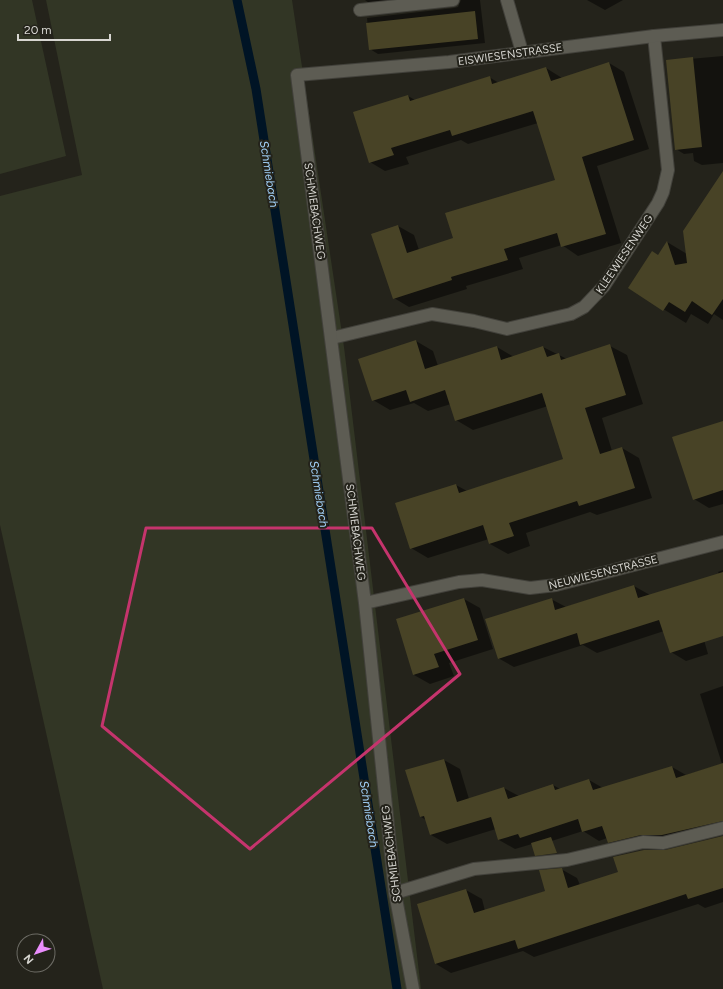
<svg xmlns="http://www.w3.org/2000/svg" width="723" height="989" font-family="Figtree,sans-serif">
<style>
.green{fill:#323625}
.shadow{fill:#0007}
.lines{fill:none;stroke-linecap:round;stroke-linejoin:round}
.stream{stroke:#001425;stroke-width:9}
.building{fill:#484326}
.lane-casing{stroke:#42413b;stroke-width:14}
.street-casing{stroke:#42413b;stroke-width:14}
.lane{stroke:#5d5c53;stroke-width:12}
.street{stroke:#5d5c53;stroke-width:12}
.marked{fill:none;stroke:#c5346d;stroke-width:3;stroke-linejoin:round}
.labels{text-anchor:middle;stroke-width:4;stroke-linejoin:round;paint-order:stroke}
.street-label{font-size:11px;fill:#d7d6d1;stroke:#24231b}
.water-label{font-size:12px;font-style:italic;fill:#a3d3fb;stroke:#24231b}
</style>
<rect width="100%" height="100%" fill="#24231b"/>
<!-- green -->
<path class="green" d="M 0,0 L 32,0 L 66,156 L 0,174 Z
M 46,0 L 292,0 L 344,347 L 421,989 L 103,989 L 0,525 L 0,196 L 82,175 Z"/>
<!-- shadow -->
<path class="shadow" d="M 365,0 L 428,0 L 373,6 Z
M 461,0 L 480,0 L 485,43 L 378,54 L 370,49 L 367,18 L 454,8 L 458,7 Z
M 587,0 L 623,0 L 605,10 Z
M 723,56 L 723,163 L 702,165 L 694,161 L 693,153 L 684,154 L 676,149 L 667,61 Z
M 609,63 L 624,72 L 649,149 L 597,166 L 621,243 L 578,256 L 562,245 L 519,258 L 523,269 L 466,286 L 467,289 L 409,307 L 394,298 L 398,226 L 414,235 L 419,250 L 454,239 L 557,181 L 538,123 L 468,144 L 461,140 L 406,157 L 409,164 L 385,171 L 370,162 L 408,96 L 415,100 L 489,77 L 499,83 L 546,68 L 562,78 Z
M 723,185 L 723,320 L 714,314 L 708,324 L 691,314 L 686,323 L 629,288 L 658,256 L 667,242 L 687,254 Z
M 416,341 L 433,351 L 438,366 L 497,347 L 514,357 L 543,347 L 567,359 L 610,346 L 627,355 L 643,404 L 602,418 L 612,451 L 622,448 L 639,458 L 652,498 L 597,515 L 590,512 L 526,533 L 530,546 L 508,554 L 490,544 L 489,539 L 428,558 L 411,548 L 456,485 L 467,491 L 564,459 L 548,406 L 473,430 L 456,420 L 451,404 L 428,411 L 414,403 L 390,410 L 373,400 Z
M 723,422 L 723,504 L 709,508 L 694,499 Z
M 723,570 L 723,635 L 704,640 L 708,654 L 686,661 L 671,652 L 664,631 L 597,653 L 583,645 L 514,667 L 498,658 L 551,599 L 566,607 L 634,586 L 650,595 L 719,574 L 718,572 Z
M 464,599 L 480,608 L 493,649 L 449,663 L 454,676 L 430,684 L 414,675 Z
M 723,686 L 723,833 L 658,843 L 624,851 L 608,842 L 607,838 L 599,841 L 583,831 L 536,846 L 532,844 L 515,849 L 499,840 L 496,829 L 447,844 L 431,835 L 426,820 L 421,817 L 444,760 L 460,769 L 469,799 L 504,788 L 519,796 L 553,785 L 560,789 L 589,780 L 603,788 L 672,767 L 686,775 L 722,764 L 700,694 Z
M 723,837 L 723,902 L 705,908 L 698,904 L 534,957 L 523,951 L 451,973 L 436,964 L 466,890 L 482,899 L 485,911 L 546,891 L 561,869 L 577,878 L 580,885 L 619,873 L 665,851 Z"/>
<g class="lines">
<!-- stream -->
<path class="stream" d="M 237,0 L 256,89 L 397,989"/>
</g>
<!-- building -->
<path class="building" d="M 475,11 L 478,39 L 369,50 L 366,23 Z
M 693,57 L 702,147 L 675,150 L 666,60 Z
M 609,62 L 634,140 L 582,157 L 606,234 L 561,247 L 557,233 L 504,249 L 508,260 L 451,277 L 452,280 L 393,299 L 371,234 L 398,225 L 407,253 L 453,238 L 445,213 L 555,180 L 533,111 L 452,136 L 450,130 L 391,148 L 394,155 L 369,163 L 353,112 L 408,95 L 410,101 L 490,76 L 492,84 L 546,67 L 551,81 Z
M 723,171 L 723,299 L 712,315 L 692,301 L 685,312 L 669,302 L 663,311 L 628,288 L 652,251 L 658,255 L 667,241 L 675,265 L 687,263 L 683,231 Z
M 416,340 L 425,369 L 497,346 L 501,360 L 543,346 L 547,357 L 559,353 L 561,360 L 610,344 L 626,395 L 585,408 L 600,454 L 622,447 L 635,488 L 579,506 L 577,501 L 509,523 L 514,536 L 489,544 L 483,525 L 410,549 L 395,503 L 456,484 L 459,493 L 563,459 L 542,393 L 455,421 L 445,390 L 410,402 L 406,390 L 372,401 L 358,359 Z
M 723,421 L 723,490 L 693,500 L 672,437 Z
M 723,572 L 723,636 L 670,653 L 659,620 L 580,645 L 577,633 L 498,659 L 485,619 L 552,598 L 555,610 L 634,585 L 638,598 Z
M 464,598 L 478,640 L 434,654 L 439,667 L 413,675 L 396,619 Z
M 444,759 L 457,802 L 504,787 L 508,799 L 553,784 L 555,790 L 589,779 L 593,790 L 672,766 L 676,778 L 723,763 L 723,821 L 662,835 L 641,835 L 608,843 L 602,826 L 582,832 L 578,819 L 520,838 L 518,834 L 498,840 L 491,817 L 430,835 L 424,816 L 420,817 L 405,770 Z
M 723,836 L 723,888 L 688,899 L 686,894 L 518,949 L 515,940 L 435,964 L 417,904 L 466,889 L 474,913 L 545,891 L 539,870 L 562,868 L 568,888 L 618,872 L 613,857 L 644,850 L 665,850 Z
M 551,837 L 557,853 L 535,856 L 531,843 Z"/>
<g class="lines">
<defs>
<path id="lane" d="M 507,0 L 522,52
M 360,10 L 453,0
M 332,338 L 432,314 L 474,321 L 507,329 L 571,314 L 584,307 L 604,286 L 658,203 L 663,192 L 668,170 L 654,36"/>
<path id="street" d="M 365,603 L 459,582 L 482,580 L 530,588 L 556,585 L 723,542
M 395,893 L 474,869 L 567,860 L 643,842 L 663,843 L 723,828
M 413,989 L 395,893 L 365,603 L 297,75 L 449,62 L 654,36 L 723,30"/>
</defs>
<!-- lane casing -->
<use href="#lane" class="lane-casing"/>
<!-- street casing -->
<use href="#street" class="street-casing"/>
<!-- lane -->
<use href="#lane" class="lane"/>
<!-- street -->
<use href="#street" class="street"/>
</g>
<!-- marked area -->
<path class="marked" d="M 146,528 L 372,528 L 460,674 L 250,849 L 102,726 Z"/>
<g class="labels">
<!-- street labels -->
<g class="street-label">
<text transform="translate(510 54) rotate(-8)" y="4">EISWIESENSTRASSE</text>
<text transform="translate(315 211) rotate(82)" y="4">SCHMIEBACHWEG</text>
<text transform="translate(624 254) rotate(-56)" y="4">KLEEWIESENWEG</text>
<text transform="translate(356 532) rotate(83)" y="4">SCHMIEBACHWEG</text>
<text transform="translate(603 572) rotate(-14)" y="4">NEUWIESENSTRASSE</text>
<text transform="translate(391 854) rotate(-97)" y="4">SCHMIEBACHWEG</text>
</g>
<!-- water labels -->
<g class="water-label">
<text transform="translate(269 174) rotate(81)" y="4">Schmiebach</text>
<text transform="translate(319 494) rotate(81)" y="4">Schmiebach</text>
<text transform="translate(369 814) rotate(81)" y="4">Schmiebach</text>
</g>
</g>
<!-- north arrow -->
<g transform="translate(36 953) rotate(230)"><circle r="19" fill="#24231b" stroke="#6c6b64"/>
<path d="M0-3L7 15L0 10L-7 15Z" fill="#ea8dfc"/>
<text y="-6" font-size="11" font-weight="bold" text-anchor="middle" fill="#d7d6d1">N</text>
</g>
<!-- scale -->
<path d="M18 34v6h92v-6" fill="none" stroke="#d7d6d1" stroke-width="2"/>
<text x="24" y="34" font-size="12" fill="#d7d6d1" stroke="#24231b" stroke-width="3" paint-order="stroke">20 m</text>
</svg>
